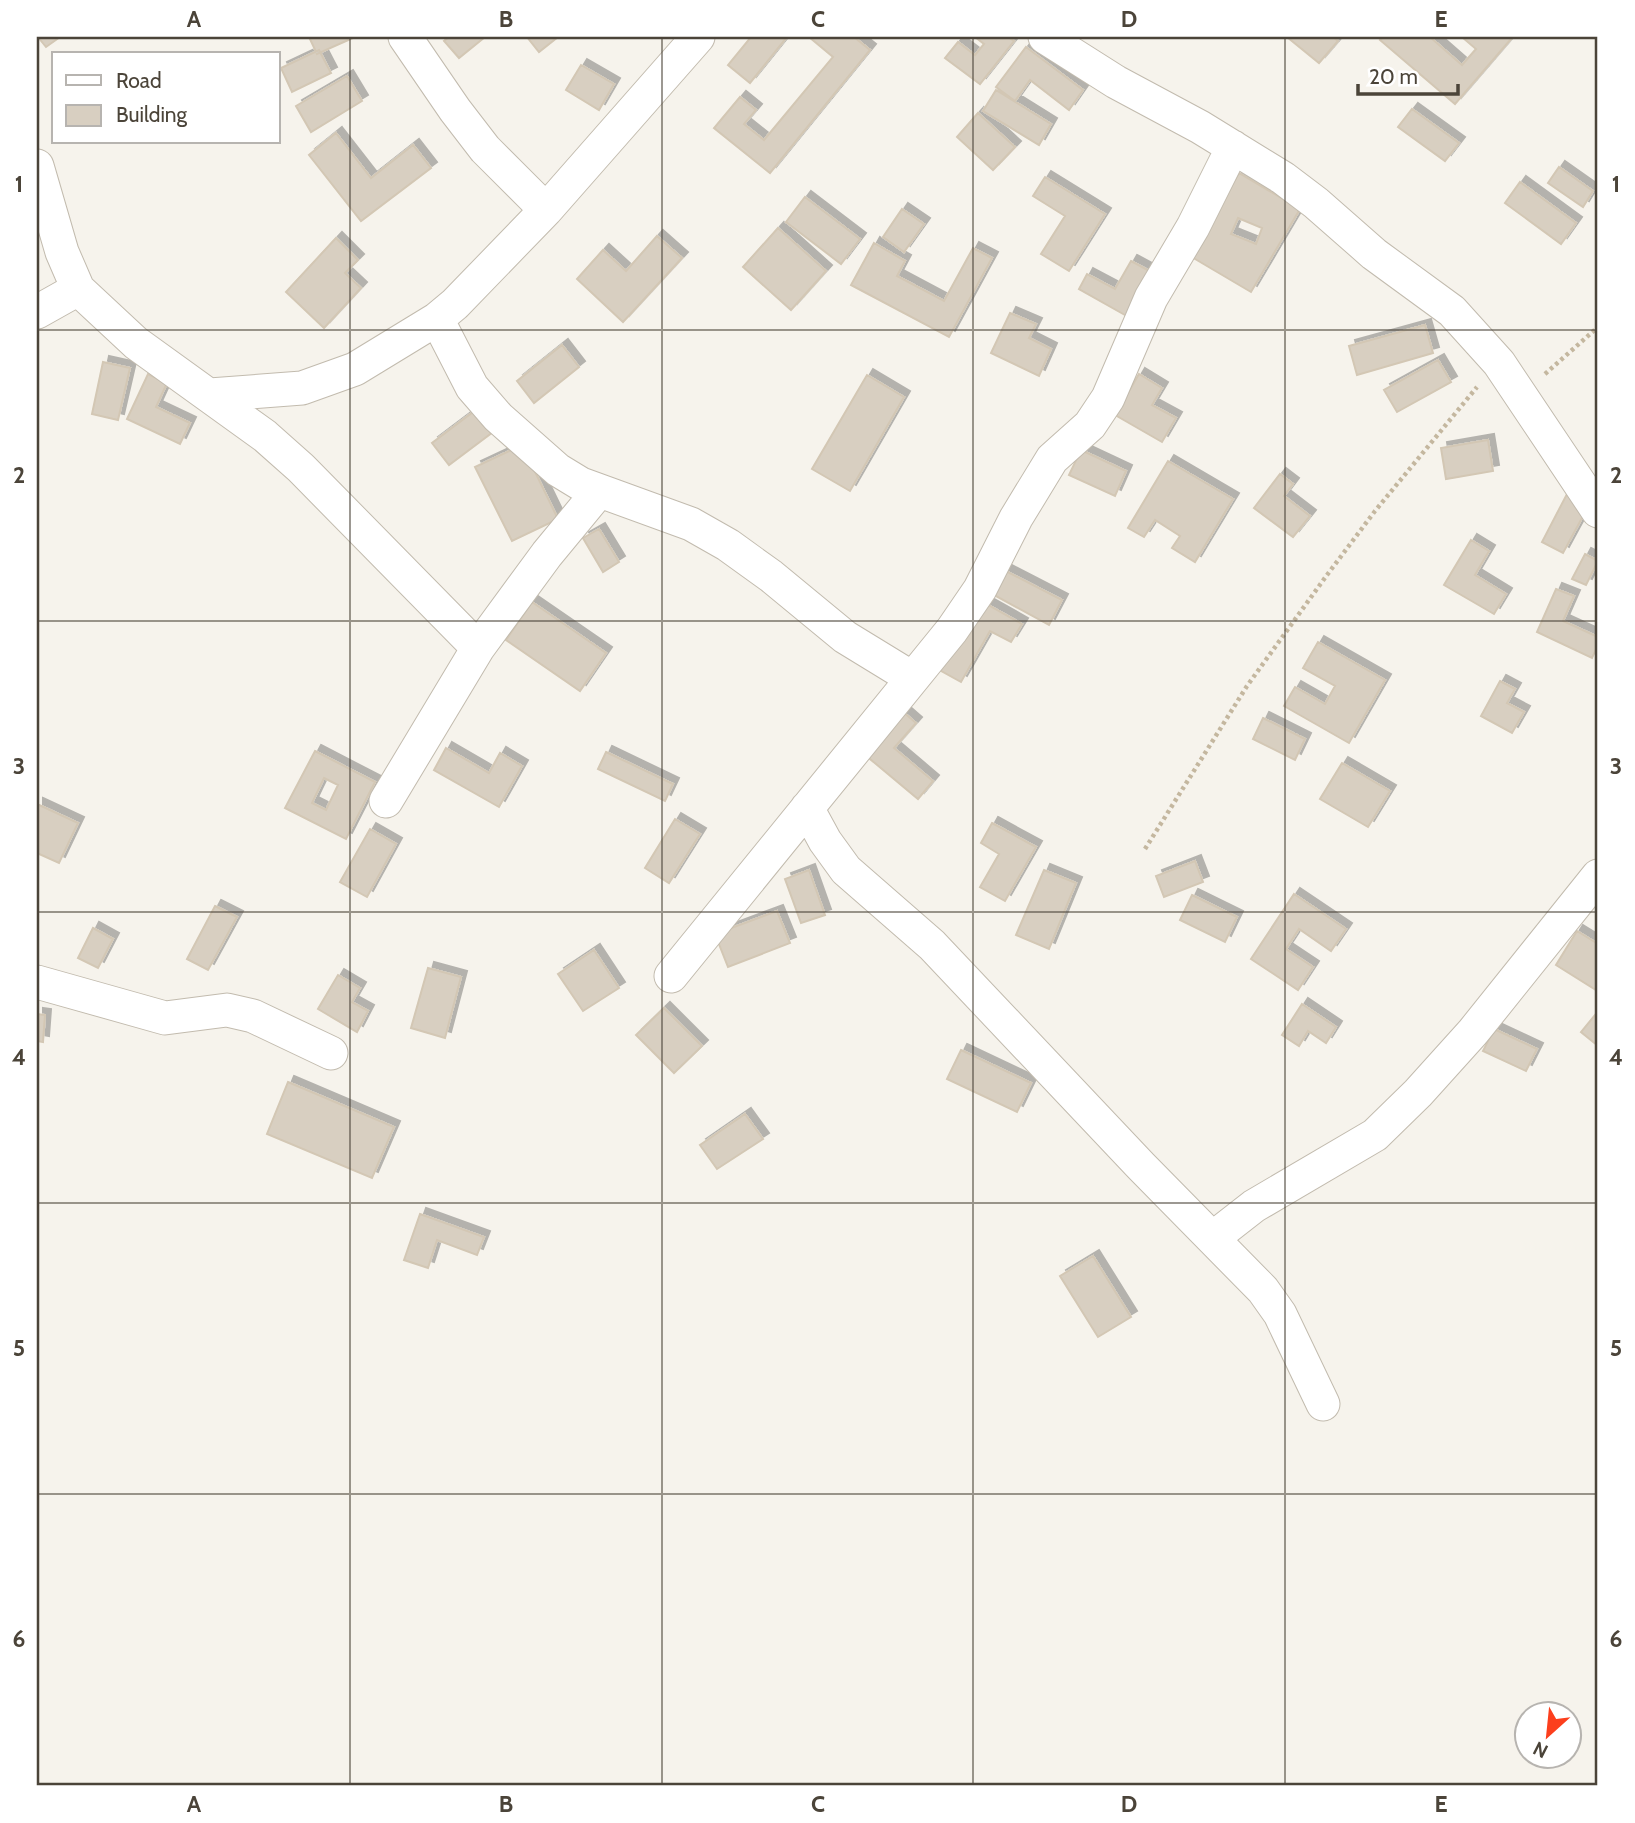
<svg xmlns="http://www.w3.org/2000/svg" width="1635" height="1823" font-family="Cabin,sans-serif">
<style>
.building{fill:#d8cfc1;stroke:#d3c7b4;stroke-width:2;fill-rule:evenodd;filter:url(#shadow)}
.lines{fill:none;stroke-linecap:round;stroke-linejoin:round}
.minor-casing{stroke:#c2bbae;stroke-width:35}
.path{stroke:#c4b79f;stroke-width:4.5;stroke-dasharray:3.5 3.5;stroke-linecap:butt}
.minor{stroke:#fff;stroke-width:33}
.grid{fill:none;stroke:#4b4439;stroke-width:2;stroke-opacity:0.55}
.neatline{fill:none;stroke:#4b4439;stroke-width:2.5}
.grid-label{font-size:23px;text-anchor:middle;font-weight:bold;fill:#4b4439}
</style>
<defs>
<filter id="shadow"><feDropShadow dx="6" dy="-6" stdDeviation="0" flood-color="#0004"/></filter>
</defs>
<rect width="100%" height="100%" fill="#f6f3ec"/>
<!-- building -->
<path class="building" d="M 38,37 L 60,37 L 46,47 Z
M 309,37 L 355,37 L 317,54 Z
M 449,37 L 485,37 L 459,58 L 444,41 Z
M 527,37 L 558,37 L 539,52 Z
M 751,37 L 787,37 L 750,83 L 728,65 Z
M 809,37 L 854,37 L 870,50 L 770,173 L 714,128 L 740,97 L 756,110 L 744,124 L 764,140 L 833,57 Z
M 975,37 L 1008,37 L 1014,41 L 980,84 L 945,58 L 958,42 L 975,55 L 984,44 Z
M 1287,37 L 1333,37 L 1338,41 L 1319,63 Z
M 1383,37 L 1430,37 L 1462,65 L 1476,49 L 1462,37 L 1508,37 L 1511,39 L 1455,104 L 1380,40 Z
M 1026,47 L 1083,90 L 1069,110 L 1030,80 L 1015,101 L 996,87 Z
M 319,50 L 331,73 L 292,92 L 281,68 Z
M 581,65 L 614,84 L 599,110 L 566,90 Z
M 347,76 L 362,101 L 311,132 L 296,106 Z
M 996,90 L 1051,124 L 1039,145 L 983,111 Z
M 1412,109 L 1459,143 L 1445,161 L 1398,127 Z
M 978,113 L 1015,147 L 993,170 L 957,137 Z
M 336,133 L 371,178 L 413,145 L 431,168 L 361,221 L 309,155 Z
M 1559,167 L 1593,191 L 1583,207 L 1548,183 Z
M 1239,173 L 1300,209 L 1251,292 L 1190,256 ZM 1238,218 L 1262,228 L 1256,244 L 1231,234 Z
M 1045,177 L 1105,214 L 1069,271 L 1041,254 L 1065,216 L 1033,196 Z
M 1520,182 L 1576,223 L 1561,244 L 1505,203 Z
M 805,197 L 860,239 L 841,264 L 786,222 Z
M 902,209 L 924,224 L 904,252 L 883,237 Z
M 778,228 L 826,271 L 791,310 L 743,267 Z
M 657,236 L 682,258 L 623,322 L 577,279 L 603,250 L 626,271 Z
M 336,238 L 358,260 L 345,273 L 361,288 L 324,328 L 286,292 Z
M 874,243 L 905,261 L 897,276 L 944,301 L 973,248 L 992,258 L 949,337 L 851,285 Z
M 1131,261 L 1157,275 L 1132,319 L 1079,289 L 1087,274 L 1115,289 Z
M 1010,313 L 1036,324 L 1029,338 L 1051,349 L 1039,376 L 991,353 Z
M 1425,325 L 1433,353 L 1357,375 L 1349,346 Z
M 562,345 L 579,367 L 534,403 L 517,381 Z
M 1438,360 L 1451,382 L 1397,412 L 1384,390 Z
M 103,362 L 130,368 L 118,420 L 92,414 Z
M 148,374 L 167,383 L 156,407 L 190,423 L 180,444 L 127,419 Z
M 1139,374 L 1162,388 L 1152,405 L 1176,418 L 1162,442 L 1115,415 Z
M 867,375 L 904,397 L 850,491 L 812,469 Z
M 485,403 L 501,426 L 449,465 L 432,443 Z
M 1488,440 L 1493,471 L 1446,479 L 1441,448 Z
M 522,445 L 558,519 L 512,541 L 475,467 Z
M 1081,450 L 1126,471 L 1115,496 L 1069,475 Z
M 1168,461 L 1233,499 L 1195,562 L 1172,548 L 1180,536 L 1155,520 L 1144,537 L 1128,528 Z
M 1280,474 L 1293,484 L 1284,496 L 1310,516 L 1293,537 L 1254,508 Z
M 1567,494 L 1589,505 L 1563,553 L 1542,542 Z
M 599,529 L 619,562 L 603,572 L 583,538 Z
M 1471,540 L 1489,551 L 1475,575 L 1506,594 L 1494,614 L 1444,585 Z
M 1585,554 L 1598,561 L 1586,585 L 1572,579 Z
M 998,567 L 1062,600 L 1049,625 L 985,590 Z
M 1556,589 L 1574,596 L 1563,621 L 1598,637 L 1598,645 L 1592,658 L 1537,632 Z
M 976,598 L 1022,624 L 1011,642 L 990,631 L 961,682 L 936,668 Z
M 532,602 L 606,653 L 580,691 L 506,640 Z
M 1318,642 L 1385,680 L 1349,743 L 1284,706 L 1295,687 L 1325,704 L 1335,686 L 1303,668 Z
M 1500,681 L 1515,689 L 1507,703 L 1524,712 L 1512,733 L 1481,716 Z
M 901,710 L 916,723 L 894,748 L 933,781 L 918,799 L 864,754 Z
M 1263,718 L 1305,739 L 1295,760 L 1253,739 Z
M 446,748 L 489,773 L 500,753 L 522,766 L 499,807 L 434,770 Z
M 315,751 L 375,782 L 346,839 L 285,808 ZM 324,778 L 338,785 L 326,810 L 312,803 Z
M 606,752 L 673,784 L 665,801 L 598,769 Z
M 1342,763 L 1390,791 L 1368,827 L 1320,799 Z
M 37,804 L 78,823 L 59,863 L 37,853 Z
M 675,819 L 700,834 L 669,883 L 645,868 Z
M 992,823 L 1036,847 L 1005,901 L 980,887 L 999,854 L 981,843 Z
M 370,829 L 396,844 L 367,897 L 340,882 Z
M 1195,861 L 1203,882 L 1164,897 L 1156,876 Z
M 809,870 L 825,915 L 801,923 L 785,879 Z
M 1044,870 L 1076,883 L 1049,949 L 1016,935 Z
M 1294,894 L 1346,929 L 1331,951 L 1299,929 L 1286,949 L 1313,967 L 1298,990 L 1251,959 Z
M 1192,895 L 1237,917 L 1225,942 L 1180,920 Z
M 215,906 L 237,917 L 208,970 L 187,959 Z
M 777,911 L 790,943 L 728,967 L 715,934 Z
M 93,928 L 113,939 L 98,968 L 78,958 Z
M 1577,931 L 1598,944 L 1598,986 L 1596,990 L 1556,965 Z
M 594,950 L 619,988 L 583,1011 L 558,974 Z
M 428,968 L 461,977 L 445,1038 L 411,1028 Z
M 338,975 L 360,988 L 352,1002 L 368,1011 L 357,1032 L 318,1009 Z
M 1302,1004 L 1336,1027 L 1326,1043 L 1308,1031 L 1299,1046 L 1282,1035 Z
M 664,1008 L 702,1046 L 674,1073 L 636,1035 Z
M 37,1014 L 45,1015 L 43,1042 L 37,1041 Z
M 1595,1015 L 1598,1018 L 1598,1046 L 1581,1032 Z
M 1494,1029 L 1537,1049 L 1526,1071 L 1483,1051 Z
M 961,1050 L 1031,1083 L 1017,1112 L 947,1079 Z
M 288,1082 L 394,1127 L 372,1178 L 267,1134 Z
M 745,1114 L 763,1139 L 717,1169 L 700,1145 Z
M 420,1214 L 484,1237 L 477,1255 L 437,1240 L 428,1268 L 404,1260 Z
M 1093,1256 L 1131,1317 L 1098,1337 L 1060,1276 Z"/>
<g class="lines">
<defs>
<path id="minor" d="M 405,37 L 455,110 L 485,149 L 546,210
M 1045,37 L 1116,82 L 1200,127 L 1283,178 L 1316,203 L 1374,254 L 1452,311 L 1499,363 L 1598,511
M 37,166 L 62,252 L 78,289 L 136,343 L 265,436 L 301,468 L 478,648
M 37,312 L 78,289
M 437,319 L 472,387 L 498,417 L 558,470 L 581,484 L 691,524 L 728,545 L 771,576 L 845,637 L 912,678
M 210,395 L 302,388 L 355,369 L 437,319 L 455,304 L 546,210 L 698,37
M 386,801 L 478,648 L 547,554 L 599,491
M 807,808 L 825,841 L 846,870 L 932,945 L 1141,1166 L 1263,1290 L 1280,1314 L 1323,1404
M 671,976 L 952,630 L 980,589 L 1016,518 L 1052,459 L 1090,425 L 1108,398 L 1151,298 L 1193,227 L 1233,147
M 37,982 L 165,1018 L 227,1010 L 253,1016 L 331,1053
M 1213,1238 L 1254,1206 L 1375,1135 L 1418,1093 L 1473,1032 L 1598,876"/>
</defs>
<!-- minor casing -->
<use href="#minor" class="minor-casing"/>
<!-- path -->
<path class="path" d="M 1545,374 L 1598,327
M 1145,849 L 1247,686 L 1327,575 L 1375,511 L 1477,387"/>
<!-- minor -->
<use href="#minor" class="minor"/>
</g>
<!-- grid -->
<path class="grid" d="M 350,37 L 350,1786M 662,37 L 662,1786M 973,37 L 973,1786M 1285,37 L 1285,1786M 37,330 L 1598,330M 37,621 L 1598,621M 37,912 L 1598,912M 37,1203 L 1598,1203M 37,1494 L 1598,1494"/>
<!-- border -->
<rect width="1635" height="1823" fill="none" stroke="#ffffff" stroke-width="77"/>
<!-- legend -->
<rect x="52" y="52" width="228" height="91" fill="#ffffff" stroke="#b7b4b0" stroke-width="2"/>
<rect x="66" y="75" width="35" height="10" fill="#ffffff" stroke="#b7b4b0" stroke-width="2"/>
<text x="116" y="88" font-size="21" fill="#4b4439">Road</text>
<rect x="66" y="105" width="35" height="21" fill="#d8cfc1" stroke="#b7b4b0" stroke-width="2"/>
<text x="116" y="122" font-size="21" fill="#4b4439">Building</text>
<!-- north arrow -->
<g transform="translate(1548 1735) rotate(207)"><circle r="33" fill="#ffffff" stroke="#b7b4b0" stroke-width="2"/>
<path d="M0-5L12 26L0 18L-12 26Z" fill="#fc3f1d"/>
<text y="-10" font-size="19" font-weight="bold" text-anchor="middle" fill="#4b4439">N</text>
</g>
<!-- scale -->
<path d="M1358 84v10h100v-10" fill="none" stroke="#4b4439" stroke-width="3.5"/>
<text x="1369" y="84" font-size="21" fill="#4b4439" stroke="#ffffff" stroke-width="5" paint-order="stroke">20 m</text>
<rect x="38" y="38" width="1558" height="1746" class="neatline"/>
<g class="grid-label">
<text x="194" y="27">A</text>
<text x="506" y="27">B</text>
<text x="818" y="27">C</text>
<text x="1129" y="27">D</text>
<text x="1441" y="27">E</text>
<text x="19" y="192">1</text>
<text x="1616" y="192">1</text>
<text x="19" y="483">2</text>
<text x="1616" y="483">2</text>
<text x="19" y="774">3</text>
<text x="1616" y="774">3</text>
<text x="19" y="1065">4</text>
<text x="1616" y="1065">4</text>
<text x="19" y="1356">5</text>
<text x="1616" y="1356">5</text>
<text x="19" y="1647">6</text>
<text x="1616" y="1647">6</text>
<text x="194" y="1812">A</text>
<text x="506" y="1812">B</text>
<text x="818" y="1812">C</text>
<text x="1129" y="1812">D</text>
<text x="1441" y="1812">E</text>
</g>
</svg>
